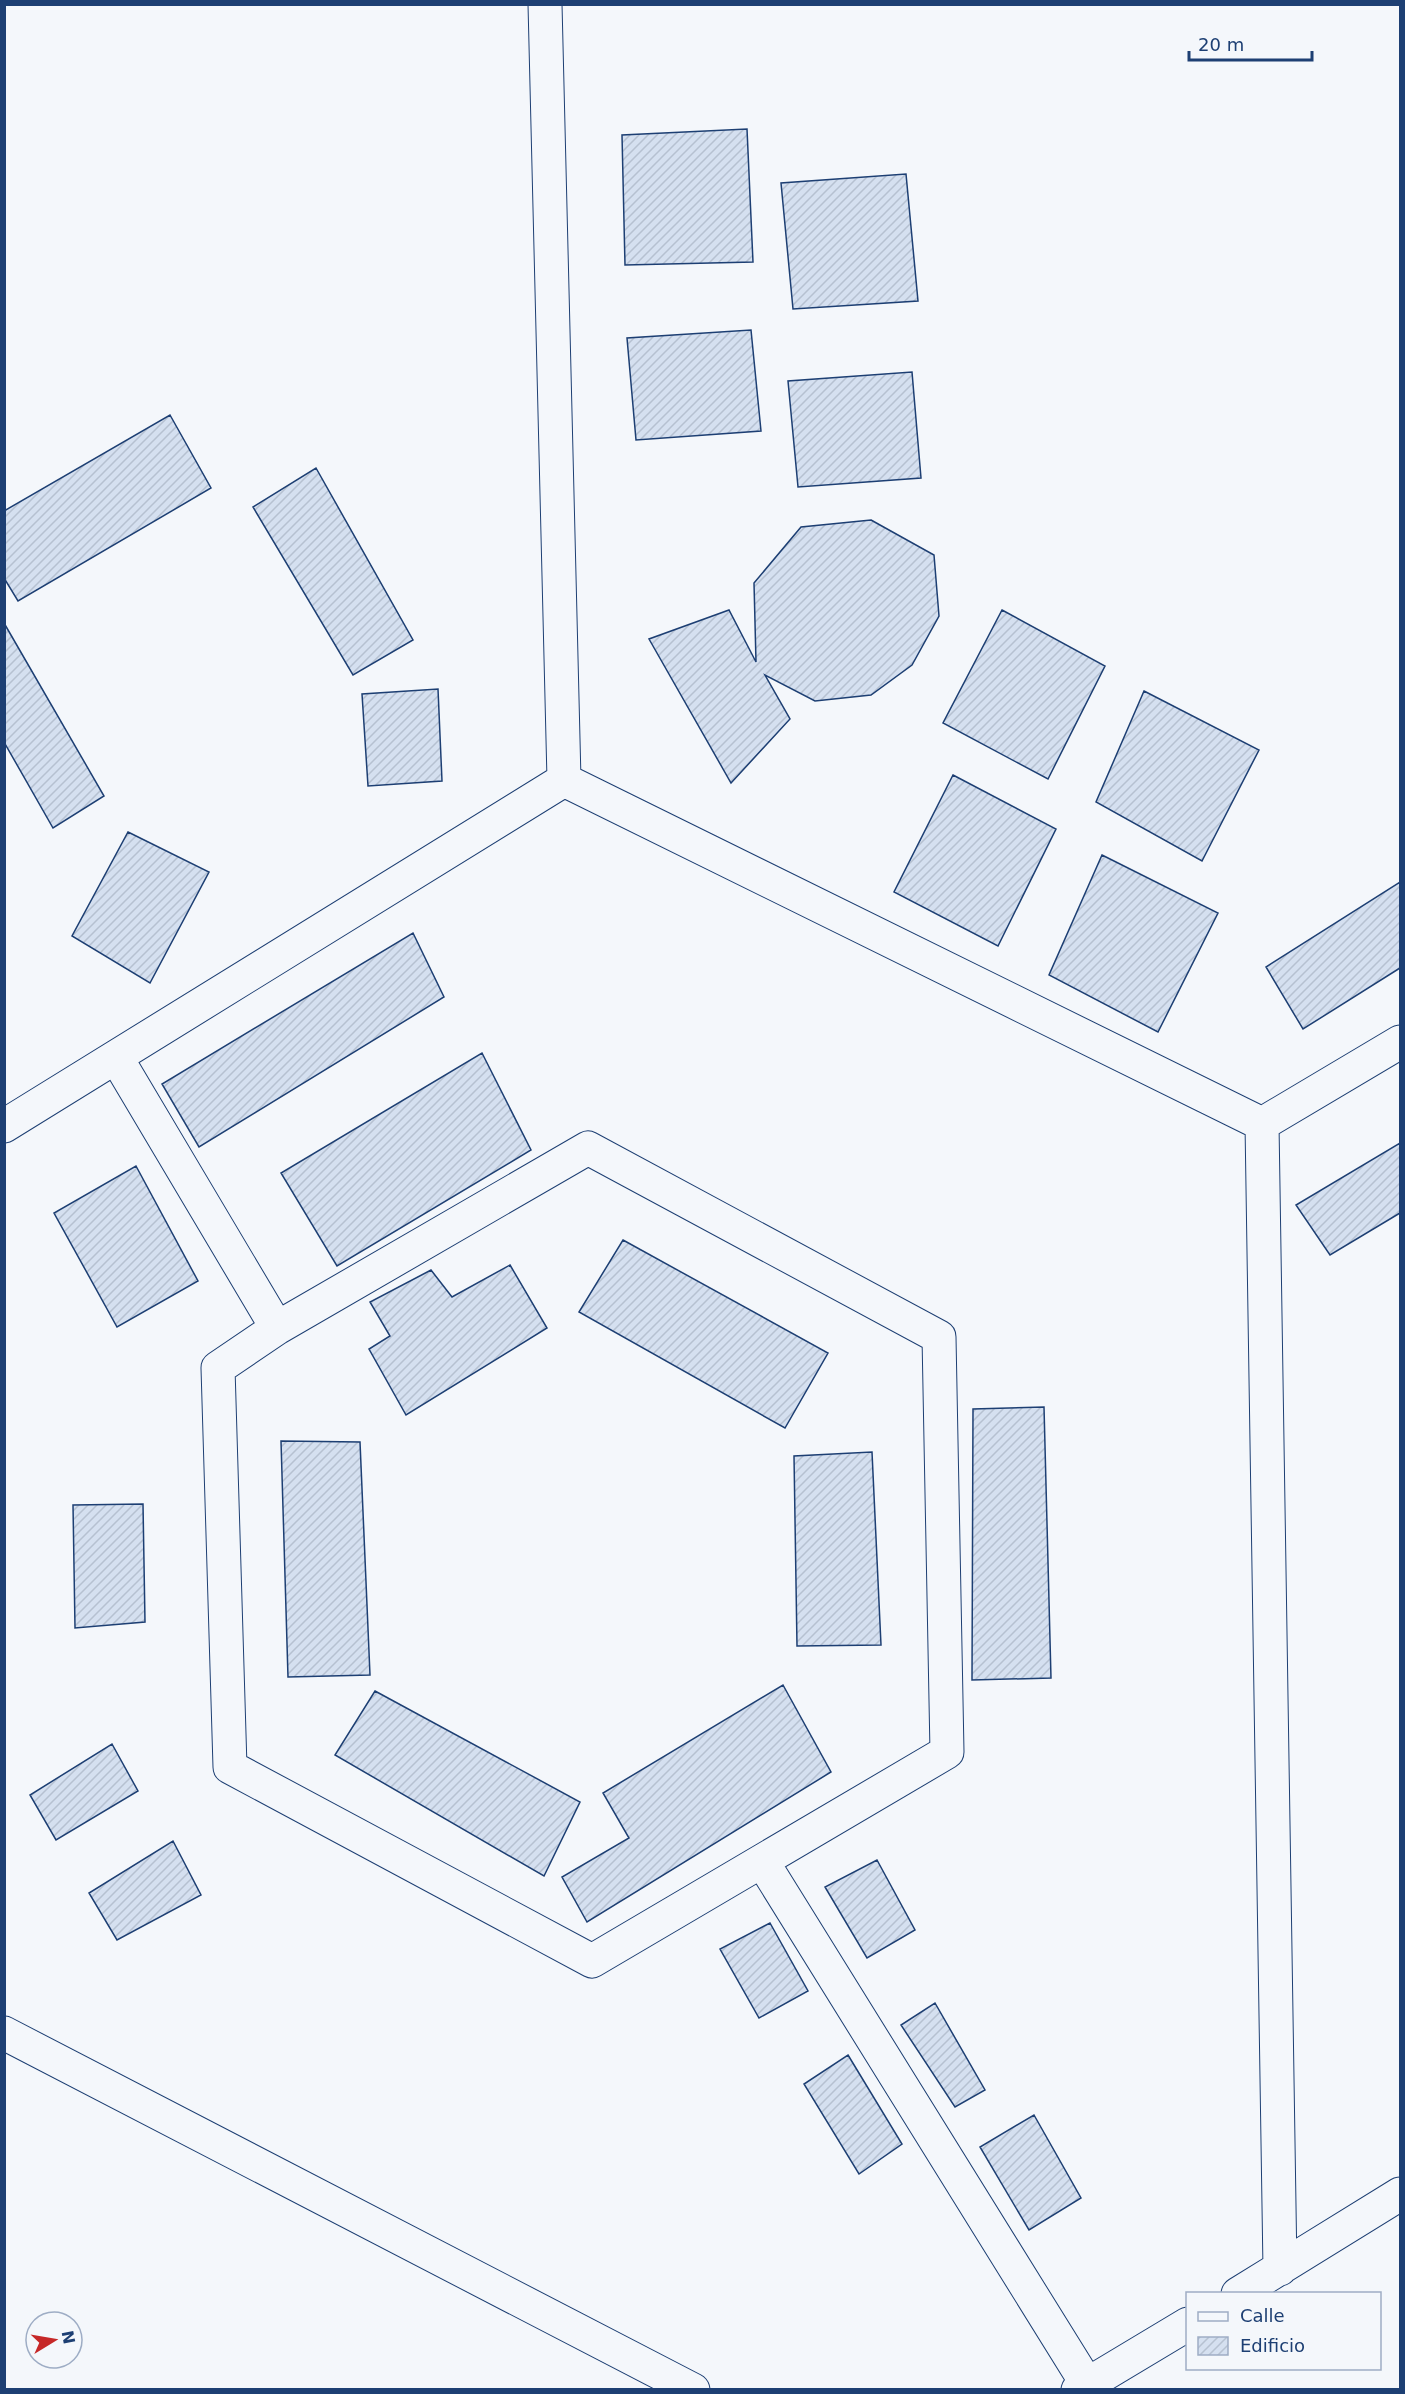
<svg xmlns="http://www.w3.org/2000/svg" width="1405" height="2394" font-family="'DejaVu Sans',sans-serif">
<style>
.building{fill:url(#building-hatch);stroke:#1d3f73;stroke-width:1.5}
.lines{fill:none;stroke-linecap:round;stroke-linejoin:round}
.minor-casing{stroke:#1d3f73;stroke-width:35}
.minor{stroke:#f4f7fb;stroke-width:33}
</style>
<defs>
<pattern id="building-hatch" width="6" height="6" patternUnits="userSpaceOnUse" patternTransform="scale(1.5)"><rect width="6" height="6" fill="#d5e0f0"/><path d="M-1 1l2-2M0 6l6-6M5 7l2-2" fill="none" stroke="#b6c1d1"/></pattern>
</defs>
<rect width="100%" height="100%" fill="#f4f7fb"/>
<!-- building -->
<path class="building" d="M 747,129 L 753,262 L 625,265 L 622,135 Z
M 906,174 L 918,301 L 793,309 L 781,183 Z
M 751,330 L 761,431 L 636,440 L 627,338 Z
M 912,372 L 921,478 L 798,487 L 788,381 Z
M 170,415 L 211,488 L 18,601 L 4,578 L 4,511 Z
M 316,468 L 413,640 L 353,675 L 253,507 Z
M 871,520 L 934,555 L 939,616 L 912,665 L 871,695 L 815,701 L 765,675 L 790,719 L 731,783 L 649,639 L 729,610 L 756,662 L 754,583 L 801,527 Z
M 1002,610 L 1105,666 L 1048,779 L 943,723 Z
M 4,623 L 104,796 L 53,828 L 4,742 Z
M 438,689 L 442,781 L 368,786 L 362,694 Z
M 1144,691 L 1259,750 L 1202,861 L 1096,802 Z
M 953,775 L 1056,829 L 998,946 L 894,892 Z
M 128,832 L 209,872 L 150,983 L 72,936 Z
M 1102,855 L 1218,913 L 1158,1032 L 1049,975 Z
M 1400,882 L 1400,968 L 1303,1029 L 1266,967 Z
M 413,933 L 444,997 L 199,1147 L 162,1084 Z
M 482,1053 L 531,1150 L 337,1266 L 281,1173 Z
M 1400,1143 L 1400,1213 L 1330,1255 L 1296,1205 Z
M 136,1166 L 198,1281 L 117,1327 L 54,1213 Z
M 623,1240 L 828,1353 L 785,1428 L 579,1312 Z
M 510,1265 L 547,1328 L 406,1415 L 369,1349 L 390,1336 L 370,1302 L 431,1270 L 452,1297 Z
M 1044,1407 L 1051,1678 L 972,1680 L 973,1409 Z
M 281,1441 L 360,1442 L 370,1675 L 288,1677 Z
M 872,1452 L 881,1645 L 797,1646 L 794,1456 Z
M 143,1504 L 145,1622 L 75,1628 L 73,1505 Z
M 783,1685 L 831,1772 L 587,1922 L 562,1877 L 629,1838 L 603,1793 Z
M 375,1691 L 580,1802 L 544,1876 L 335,1755 Z
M 112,1744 L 138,1791 L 56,1840 L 30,1795 Z
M 173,1841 L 201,1895 L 117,1940 L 89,1893 Z
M 877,1860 L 915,1930 L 867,1958 L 825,1887 Z
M 770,1923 L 808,1991 L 759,2018 L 720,1949 Z
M 935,2003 L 985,2090 L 955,2107 L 901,2025 Z
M 848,2055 L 902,2144 L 859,2174 L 804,2084 Z
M 1034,2115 L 1081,2198 L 1029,2230 L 980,2147 Z"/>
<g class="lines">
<defs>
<path id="minor" d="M 564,780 L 1262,1124 L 1400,1042
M 116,1057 L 277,1328
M 1262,1124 L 1280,2269
M 4,1126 L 564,780 L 545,4
M 588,1148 L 939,1337 L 947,1752 L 592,1961 L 230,1767 L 218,1368 L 277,1328 Z
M 762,1861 L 1087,2384
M 4,2033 L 693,2390
M 1238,2294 L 1400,2194
M 1078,2390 L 1188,2324"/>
</defs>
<!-- minor casing -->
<use href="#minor" class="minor-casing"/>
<!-- minor -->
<use href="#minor" class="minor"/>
</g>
<!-- border -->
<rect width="1405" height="2394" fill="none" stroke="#1d3f73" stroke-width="12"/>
<!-- legend -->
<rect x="1186" y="2292" width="195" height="78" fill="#f4f7fb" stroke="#9eadc5" stroke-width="1.5"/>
<rect x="1198" y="2312" width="30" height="9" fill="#f4f7fb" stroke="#9eadc5" stroke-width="1.5"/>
<text x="1240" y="2322" font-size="18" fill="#1d3f73">Calle</text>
<rect x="1198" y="2337" width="30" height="18" fill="url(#building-hatch)" stroke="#9eadc5" stroke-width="1.5"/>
<text x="1240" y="2352" font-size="18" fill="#1d3f73">Edificio</text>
<!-- north arrow -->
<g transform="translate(54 2340) rotate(79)"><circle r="28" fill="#f4f7fb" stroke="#9eadc5" stroke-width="1.5"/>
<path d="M0-4.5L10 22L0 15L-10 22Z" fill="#c62828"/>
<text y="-9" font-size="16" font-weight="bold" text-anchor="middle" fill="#1d3f73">N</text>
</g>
<!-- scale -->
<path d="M1189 51v9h123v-9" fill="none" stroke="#1d3f73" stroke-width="3"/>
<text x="1198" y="51" font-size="18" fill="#1d3f73" stroke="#f4f7fb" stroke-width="4.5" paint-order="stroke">20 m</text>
</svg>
